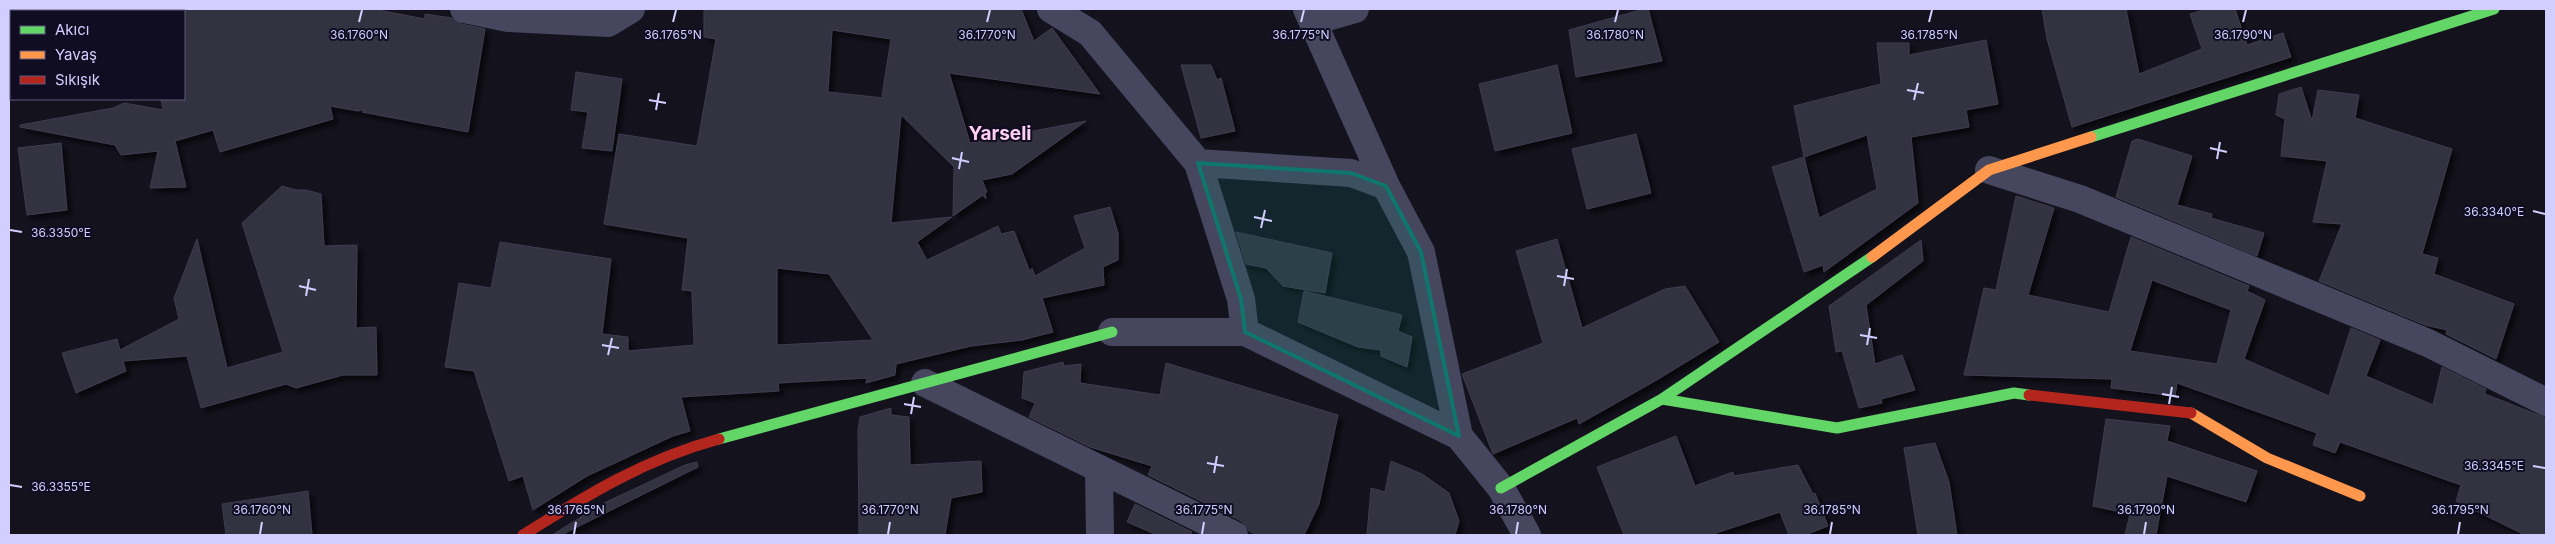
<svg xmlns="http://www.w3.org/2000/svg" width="2555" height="544" font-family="Inter,sans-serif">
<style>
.building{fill:#32303f;stroke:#3f3c51;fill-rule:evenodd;filter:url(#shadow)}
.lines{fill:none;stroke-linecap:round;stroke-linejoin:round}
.street{stroke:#46465e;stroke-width:28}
.fast{stroke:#63d668;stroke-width:11}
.slow{stroke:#ff974d;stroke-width:11}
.jam{stroke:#b3261e;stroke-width:11}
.marked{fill:#0f766e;fill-opacity:0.2;stroke:#0f766e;stroke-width:4;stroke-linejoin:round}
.ticks{fill:none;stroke:#d2ceff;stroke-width:2}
.labels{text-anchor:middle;stroke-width:4;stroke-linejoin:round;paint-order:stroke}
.quarter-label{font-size:19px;font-weight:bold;fill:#ffd0f0;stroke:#100d22}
.ticks-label{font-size:12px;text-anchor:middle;fill:#d2ceff;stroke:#100d22;stroke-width:4;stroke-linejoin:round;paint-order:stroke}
</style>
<defs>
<filter id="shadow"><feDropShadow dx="4.5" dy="4.5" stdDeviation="2.5" flood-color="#0009"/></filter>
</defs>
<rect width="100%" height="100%" fill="#14121d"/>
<!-- building -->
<path class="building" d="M 184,9 L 373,9 L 425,19 L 425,14 L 452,18 L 461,24 L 485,29 L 468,132 L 362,112 L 365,109 L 358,111 L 330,106 L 333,119 L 220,152 L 213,130 L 175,141 L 186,187 L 150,188 L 158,151 L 121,155 L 115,145 L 20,127 L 20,125 L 113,108 L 124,103 L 163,110 L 161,99 L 184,99 Z
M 704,9 L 1021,9 L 1034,41 L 1052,28 L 1100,94 L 949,73 L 970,143 L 1086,121 L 1012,174 L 982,180 L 987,192 L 985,194 L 986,199 L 983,195 L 953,216 L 954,167 L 901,115 L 891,223 L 952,217 L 917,242 L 927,260 L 998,226 L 1001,234 L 1014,231 L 1030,272 L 1032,268 L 1035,276 L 1085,248 L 1074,216 L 1110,207 L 1118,233 L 1118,260 L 1103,267 L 1104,285 L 1042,298 L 1053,332 L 1022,340 L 971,346 L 896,364 L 895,375 L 866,383 L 867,378 L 778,383 L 779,391 L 681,397 L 690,431 L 673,436 L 587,476 L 533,510 L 523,476 L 509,481 L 474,371 L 445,367 L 459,283 L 491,288 L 500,242 L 611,259 L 602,334 L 628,337 L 628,351 L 694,345 L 692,291 L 682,290 L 688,238 L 604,224 L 619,134 L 697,146 L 716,39 L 704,37 ZM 832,30 L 891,39 L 882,96 L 884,98 L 828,92 ZM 777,268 L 829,274 L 873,340 L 777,345 Z
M 1644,9 L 1648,9 L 1662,61 L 1576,77 L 1569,30 Z
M 2042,9 L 2126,9 L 2139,74 L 2202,49 L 2190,14 L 2207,9 L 2235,9 L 2247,45 L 2283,33 L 2291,57 L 2072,127 L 2047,39 Z
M 1986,40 L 1998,104 L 1966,110 L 1969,127 L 1911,137 L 1918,203 L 1824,272 L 1823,265 L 1804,272 L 1772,167 L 1804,157 L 1794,106 L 1881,84 L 1877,43 L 1909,43 L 1909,55 ZM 1867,135 L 1877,189 L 1819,218 L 1804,157 Z
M 1181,65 L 1211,65 L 1217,80 L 1221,78 L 1235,131 L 1201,138 Z
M 1557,65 L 1572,133 L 1495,151 L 1479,84 Z
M 576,72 L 622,79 L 612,151 L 582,148 L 588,112 L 571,110 Z
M 2301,87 L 2312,121 L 2318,90 L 2359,95 L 2355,118 L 2452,149 L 2422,254 L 2438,258 L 2434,274 L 2514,304 L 2496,359 L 2446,334 L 2447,330 L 2425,325 L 2319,281 L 2342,224 L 2313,222 L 2327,161 L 2281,156 L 2285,119 L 2276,115 L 2279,94 Z
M 1636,134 L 1651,193 L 1587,209 L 1572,149 Z
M 2138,139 L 2192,156 L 2177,205 L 2212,214 L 2211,218 L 2264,233 L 2257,256 L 2116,197 L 2132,141 Z
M 61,143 L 67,210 L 27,215 L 18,148 Z
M 282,186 L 296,190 L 306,190 L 321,194 L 324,246 L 357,245 L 356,328 L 376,327 L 377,375 L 343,375 L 296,388 L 286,384 L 201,408 L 187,356 L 123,361 L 126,371 L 76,393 L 62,353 L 117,339 L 120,350 L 179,319 L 174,298 L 197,239 L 227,368 L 283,352 L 242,223 Z
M 2016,196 L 2054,208 L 2028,295 L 2109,312 L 2131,237 L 2249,286 L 2247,291 L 2265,300 L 2244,359 L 2329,396 L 2351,328 L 2380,340 L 2366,376 L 2433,405 L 2442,367 L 2486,389 L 2485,394 L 2546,418 L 2546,535 L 2525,535 L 2456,501 L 2461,485 L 2340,442 L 2335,453 L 2313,445 L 2317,433 L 2177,383 L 2175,396 L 2111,388 L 2112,379 L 1964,375 L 1984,288 L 1996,290 ZM 2152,280 L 2231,310 L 2217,364 L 2130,351 Z
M 1236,232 L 1332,253 L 1325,293 L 1283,286 L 1266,268 L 1246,264 Z
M 1557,239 L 1582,328 L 1665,289 L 1685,286 L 1719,342 L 1655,381 L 1579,424 L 1577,418 L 1493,454 L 1462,374 L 1543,343 L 1516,251 Z
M 1921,240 L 1923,261 L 1866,305 L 1875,364 L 1902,355 L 1915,390 L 1881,399 L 1882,403 L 1859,408 L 1842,351 L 1836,352 L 1829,306 Z
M 1304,291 L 1402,315 L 1398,331 L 1412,337 L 1407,367 L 1381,356 L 1381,350 L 1358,347 L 1298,322 Z
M 1063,362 L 1064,366 L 1081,364 L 1080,383 L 1160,395 L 1166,363 L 1338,415 L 1319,504 L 1304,535 L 1257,535 L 1249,531 L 1241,521 L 1148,475 L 1152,466 L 1090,447 L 1029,417 L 1035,403 L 1022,398 L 1024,372 Z
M 891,408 L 891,415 L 909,417 L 910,465 L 981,461 L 982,492 L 951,498 L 945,535 L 859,535 L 858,430 L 860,417 Z
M 2106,419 L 2170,426 L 2167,441 L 2257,471 L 2246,502 L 2167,476 L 2156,535 L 2125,535 L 2130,514 L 2093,506 Z
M 1676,436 L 1695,486 L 1733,472 L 1734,476 L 1798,465 L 1813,494 L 1815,493 L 1828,526 L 1805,535 L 1789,535 L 1780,512 L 1710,535 L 1624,535 L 1597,467 Z
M 1935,443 L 1949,482 L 1957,535 L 1918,535 L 1904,448 Z
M 1391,461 L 1422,474 L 1449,493 L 1459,521 L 1455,535 L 1367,535 L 1371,488 L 1385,492 Z
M 697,462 L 698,467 L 561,535 L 552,535 L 602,504 L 685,465 Z
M 308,491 L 312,535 L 226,535 L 222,504 Z
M 1135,504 L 1192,532 L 1190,535 L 1157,535 L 1127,522 Z"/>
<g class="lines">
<!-- street -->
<path class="street" d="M 464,9 L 508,18 L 608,23 L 631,9
M 1051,9 L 1090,33 L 1198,163 L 1241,299 L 1245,332
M 1307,9 L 1386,186 L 1421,252 L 1459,436
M 1313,21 L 1355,9
M 1198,163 L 1351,173 L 1386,186
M 1989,170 L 2080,199 L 2428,343 L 2546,402
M 1112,332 L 1245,332 L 1459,436 L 1501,488 L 1527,535
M 925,383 L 1234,535
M 1099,470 L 1100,535"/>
<!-- fast -->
<path class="fast" d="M 2091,137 L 2494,9
M 1662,399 L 1837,428 L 2014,393 L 2029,395
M 719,439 L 1112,332
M 1501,488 L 1662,399 L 1872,257"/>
<!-- slow -->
<path class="slow" d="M 1872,257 L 1989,170 L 2091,137
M 2191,413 L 2267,458 L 2360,496"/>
<!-- jam -->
<path class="jam" d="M 2029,395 L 2191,413
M 523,535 C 587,495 645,459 719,439"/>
</g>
<!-- marked area -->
<path class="marked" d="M 1198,163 L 1351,173 L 1386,186 L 1421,252 L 1459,436 L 1245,332 L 1241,299 Z"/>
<!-- ticks -->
<path class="ticks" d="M 359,22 L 362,10M 673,22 L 676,10M 987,22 L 990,10M 1301,22 L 1304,10M 1615,22 L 1618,10M 1929,22 L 1932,10M 2243,22 L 2246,10M 1907,90 L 1924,93M 649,100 L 666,103M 1914,100 L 1918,83M 656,110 L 659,93M 2210,148 L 2227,152M 952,158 L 969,162M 2217,159 L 2220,142M 959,169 L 962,152M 2533,211 L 2545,214M 1254,217 L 1272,221M 1261,228 L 1265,210M 10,230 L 22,232M 1557,276 L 1574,279M 299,286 L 316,290M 1564,286 L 1567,269M 306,296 L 309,279M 1860,335 L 1877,338M 602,345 L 619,348M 1867,345 L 1870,328M 608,355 L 612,338M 2162,394 L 2179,397M 904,404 L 921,407M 2169,404 L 2172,387M 911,414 L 914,397M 1207,463 L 1224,466M 2533,466 L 2545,468M 1214,473 L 1217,456M 10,485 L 22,487M 260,534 L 262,522M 574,534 L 576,522M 888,534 L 890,522M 1202,534 L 1204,522M 1516,534 L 1518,522M 1830,534 L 1832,522M 2144,534 L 2146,522M 2458,534 L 2460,522"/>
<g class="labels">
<!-- quarter labels -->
<g class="quarter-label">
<text x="1000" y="140">Yarseli</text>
</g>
</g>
<g class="ticks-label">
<text x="987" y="39">36.1770°N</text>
<text x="1301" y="39">36.1775°N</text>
<text x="1615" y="39">36.1780°N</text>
<text x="1929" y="39">36.1785°N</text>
<text x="2243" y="39">36.1790°N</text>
<text x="359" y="39">36.1760°N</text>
<text x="673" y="39">36.1765°N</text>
<text x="2494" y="216">36.3340°E</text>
<text x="61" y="237">36.3350°E</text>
<text x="2494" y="470">36.3345°E</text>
<text x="61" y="491">36.3355°E</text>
<text x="262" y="514">36.1760°N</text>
<text x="576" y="514">36.1765°N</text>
<text x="890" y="514">36.1770°N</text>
<text x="1204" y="514">36.1775°N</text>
<text x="1518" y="514">36.1780°N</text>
<text x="1832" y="514">36.1785°N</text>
<text x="2146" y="514">36.1790°N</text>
<text x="2460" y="514">36.1795°N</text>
</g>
<!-- border -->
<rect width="2555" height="544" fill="none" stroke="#d2ceff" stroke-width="20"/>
<!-- legend -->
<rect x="10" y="10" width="175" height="90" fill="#100d22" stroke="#5e5a7a"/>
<rect x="20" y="26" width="25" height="8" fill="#63d668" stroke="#5e5a7a"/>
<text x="55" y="35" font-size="15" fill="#d2ceff">Akıcı</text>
<rect x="20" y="51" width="25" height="8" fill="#ff974d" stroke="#5e5a7a"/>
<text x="55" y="60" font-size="15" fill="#d2ceff">Yavaş</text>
<rect x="20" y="76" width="25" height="8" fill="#b3261e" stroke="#5e5a7a"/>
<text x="55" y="85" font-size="15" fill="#d2ceff">Sıkışık</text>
</svg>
